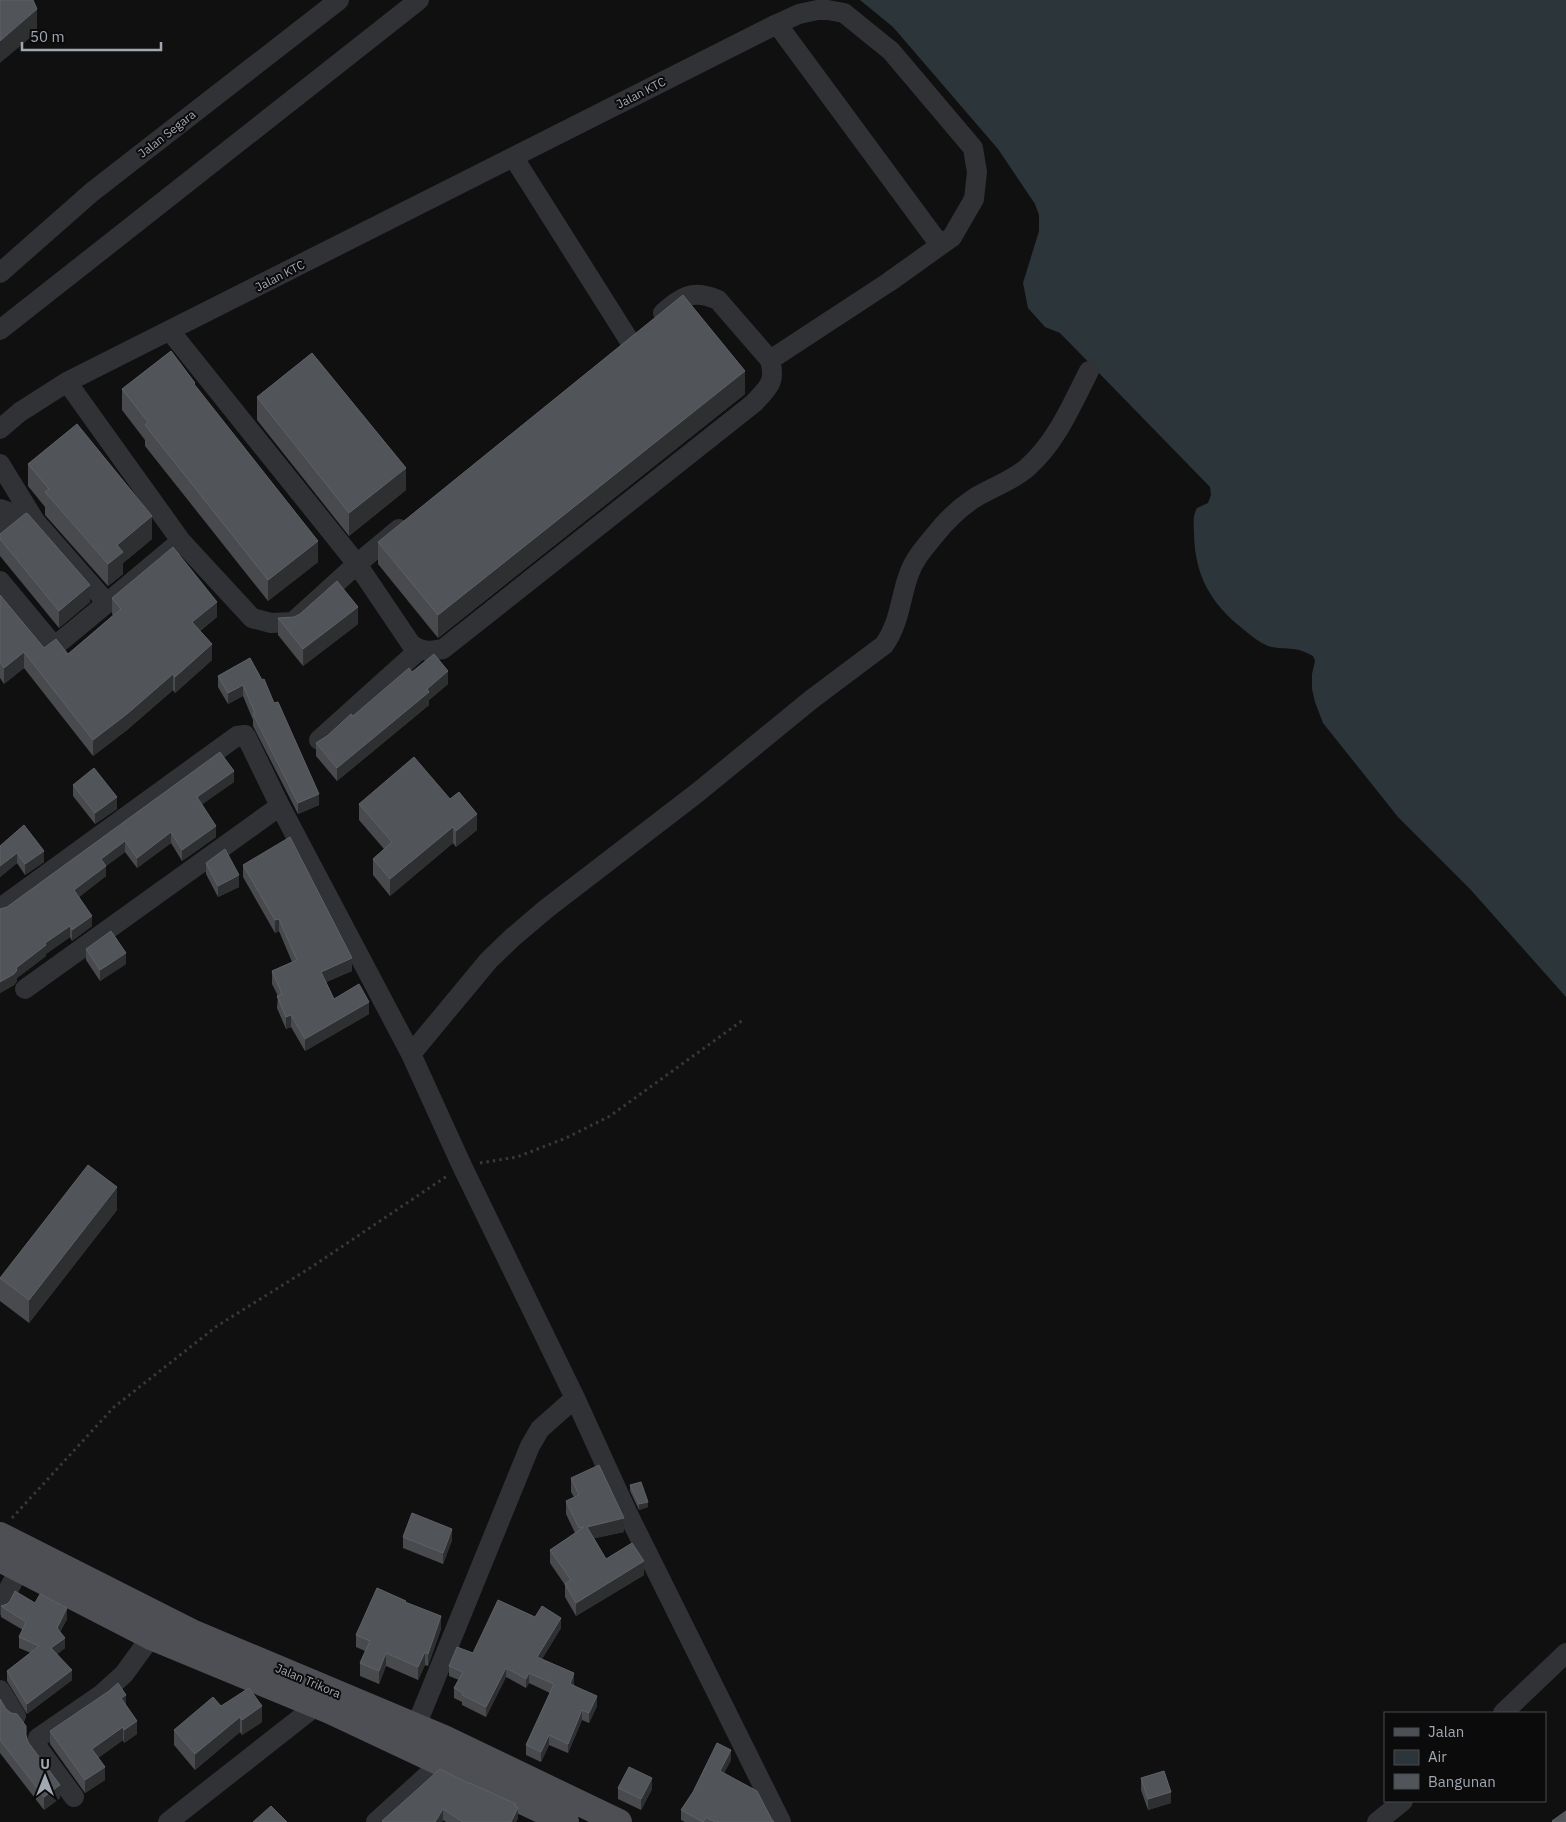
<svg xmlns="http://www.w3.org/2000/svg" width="1566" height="1822" font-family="'IBM Plex Sans',sans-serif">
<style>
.water{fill:#2c353a}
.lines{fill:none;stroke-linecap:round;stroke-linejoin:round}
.path{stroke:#37393c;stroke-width:3;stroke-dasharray:2.5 4;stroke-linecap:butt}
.minor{stroke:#313236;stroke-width:20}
.major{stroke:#4d4f54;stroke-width:26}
.wall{fill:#484a4e}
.shaded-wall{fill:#2d2f31}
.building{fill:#515459;stroke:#5e6167}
.labels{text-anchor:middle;stroke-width:4;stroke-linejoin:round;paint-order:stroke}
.street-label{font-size:12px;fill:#a2a8b1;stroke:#0b0b0c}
</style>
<rect width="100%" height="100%" fill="#101011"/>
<!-- water -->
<path class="water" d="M 860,0 L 1566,0 L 1566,997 L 1470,889 L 1398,817 L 1323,723 L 1315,702 L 1312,689 L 1312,674 L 1315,661 L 1313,656 C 1294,645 1284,651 1268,646 C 1259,642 1251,636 1243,629 C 1210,603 1195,575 1194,534 C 1194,524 1192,517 1197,508 L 1208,503 L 1211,495 L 1210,487 L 1060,333 L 1045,327 L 1028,308 L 1023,283 L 1039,231 L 1039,215 L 1035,204 L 998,149 L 893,27 Z"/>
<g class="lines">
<!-- path -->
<path class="path" d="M 480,1163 L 517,1157 L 566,1138 L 610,1116 L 743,1020
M 12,1518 L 114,1407 L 217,1326 L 310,1268 L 447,1176"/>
<!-- minor -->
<path class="minor" d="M 777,24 L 940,245
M 514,158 L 629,340
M 0,273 L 92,192 L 339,0
M 0,330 L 419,0
M 170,331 L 357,564 L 411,644 C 422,653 430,651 443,649 L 754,403 C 769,387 776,382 770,360 L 718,300 C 692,289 683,296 663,313
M 67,382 L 181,541
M 0,429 L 20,412 L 67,382 L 777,24 L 799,14 L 822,9 L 844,13 L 891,51 L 973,148 L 977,172 L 974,199 L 952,237 L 889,282 L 770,360
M 0,464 L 35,521 L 107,603 L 181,541 L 252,618 L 271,623 L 293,622 L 357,564 L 399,529
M 0,509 L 35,521
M 0,530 L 25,507
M 0,581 L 49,640 L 54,643 L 61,641 L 107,603
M 319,740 L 419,650
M 0,908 L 237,736 L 245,735 L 247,738 L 280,806 L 411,1054 L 462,1166 L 575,1398 L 627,1512 L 781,1822
M 25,989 L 280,806
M 411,1054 L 489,960 L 513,937 L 546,909 L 697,793 L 812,699 L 884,645 C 900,623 900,598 909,574 C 914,559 925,547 934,536 C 945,522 958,509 973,499 C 990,488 1013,481 1028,467 C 1057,441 1072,404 1089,371
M 0,1605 L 19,1570
M 0,1690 L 16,1716
M 1503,1713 L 1566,1653
M 416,1726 L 530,1446 L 540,1429 L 575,1398
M 74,1797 L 38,1748 L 38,1738 L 102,1694 L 124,1674 L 151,1637
M 168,1822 L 326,1698
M 376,1822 L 441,1763
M 1377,1822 L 1403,1801"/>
<!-- major -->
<path class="major" d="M 0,1535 L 194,1633 L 444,1738 L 619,1822
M 0,1559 L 151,1637 L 330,1711 L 566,1822"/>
</g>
<!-- wall -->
<path class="wall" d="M 195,386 L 318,562 L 268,601 L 145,446 L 145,440 L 122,410 L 122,389 Z
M 745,394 L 438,638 L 378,564 L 378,542 Z
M 257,397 L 406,490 L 349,536 L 257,420 Z
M 28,464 L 152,539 L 123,563 L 123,574 L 108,586 L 45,515 L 45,507 L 28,486 Z
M 0,534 L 90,602 L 59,628 L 0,556 Z
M 0,595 L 44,648 L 68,654 L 113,615 L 112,614 L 112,598 L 217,617 L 200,631 L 212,660 L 175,693 L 173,690 L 127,730 L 93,756 L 24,668 L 4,684 L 0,678 Z
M 278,618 L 358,624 L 303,666 L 278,635 Z
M 250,658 L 274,703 L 319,805 L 298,814 L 253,726 L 253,720 L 243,696 L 228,704 L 218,687 L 218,676 Z
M 412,672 L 448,684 L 429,700 L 429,705 L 337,781 L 316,756 L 316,743 L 327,736 Z
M 220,752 L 234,782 L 202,804 L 216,837 L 182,861 L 171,843 L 137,868 L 125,852 L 106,866 L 106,876 L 79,897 L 92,926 L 72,941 L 70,937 L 46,954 L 46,956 L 17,978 L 17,981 L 14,985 L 0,993 L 0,909 L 7,907 Z
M 73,785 L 117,809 L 95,824 L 73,796 Z
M 359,804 L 477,830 L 456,847 L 453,843 L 390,896 L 373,875 L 373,859 L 384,849 L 359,820 Z
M 0,846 L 44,862 L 25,875 L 17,863 L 0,877 Z
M 206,863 L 239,887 L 218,897 L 206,874 Z
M 243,865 L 352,971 L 326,982 L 334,999 L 369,1014 L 305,1051 L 291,1027 L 286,1029 L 277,1008 L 278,996 L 272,984 L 272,971 L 292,962 L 279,931 L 275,933 L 243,877 Z
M 86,949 L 126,964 L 100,981 L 86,960 Z
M 117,1210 L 29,1323 L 0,1301 L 0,1278 Z
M 571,1478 L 624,1532 L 594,1538 L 606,1559 L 644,1575 L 576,1616 L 565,1597 L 565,1585 L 550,1563 L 550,1550 L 575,1533 L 566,1514 L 566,1501 L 574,1497 L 571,1492 Z
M 630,1485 L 648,1507 L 639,1510 L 630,1491 Z
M 403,1537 L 452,1540 L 443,1564 L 403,1548 Z
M 35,1603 L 67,1619 L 60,1632 L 65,1648 L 57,1654 L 72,1680 L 27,1714 L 7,1681 L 7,1671 L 31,1653 L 19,1648 L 19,1637 L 23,1630 L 1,1617 L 1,1606 Z
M 406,1603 L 441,1629 L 428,1666 L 425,1665 L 418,1680 L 386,1666 L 379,1684 L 360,1676 L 360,1663 L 365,1651 L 356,1647 L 356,1635 Z
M 535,1617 L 561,1628 L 542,1659 L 574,1683 L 574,1685 L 597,1706 L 589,1723 L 582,1720 L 568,1753 L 549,1745 L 541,1762 L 526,1755 L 526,1745 L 550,1693 L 529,1683 L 526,1688 L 506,1677 L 486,1717 L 462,1705 L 462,1702 L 454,1698 L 454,1688 L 459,1680 L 449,1676 L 449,1666 L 473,1653 Z
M 0,1699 L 6,1709 L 26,1735 L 28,1742 L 60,1798 L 44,1810 L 0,1753 Z
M 126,1705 L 137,1734 L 124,1743 L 123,1740 L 98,1758 L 105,1780 L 85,1793 L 50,1744 L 50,1731 Z
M 221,1706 L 262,1722 L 242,1735 L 240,1732 L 195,1770 L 174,1745 L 174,1730 Z
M 731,1760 L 724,1773 L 774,1822 L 685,1822 L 681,1820 L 681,1810 Z
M 1141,1778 L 1171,1803 L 1148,1810 L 1141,1790 Z
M 470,1784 L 516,1806 L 518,1818 L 516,1822 L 446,1822 L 443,1820 L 442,1822 L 382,1822 L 382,1821 Z
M 618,1788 L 652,1789 L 641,1810 L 618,1799 Z"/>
<!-- shaded-wall -->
<path class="shaded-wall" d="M 37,9 L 37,32 L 0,63 L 0,41 Z
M 745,371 L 745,394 L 438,638 L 438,615 Z
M 406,468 L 406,490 L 349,536 L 349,513 Z
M 152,516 L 152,539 L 123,563 L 123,574 L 108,586 L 108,564 L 117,545 Z
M 318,541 L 318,562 L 268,601 L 268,580 Z
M 90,585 L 90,602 L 59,628 L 59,611 Z
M 217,602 L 217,617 L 192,637 L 192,622 Z
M 358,607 L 358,624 L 303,666 L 303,649 Z
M 212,644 L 212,660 L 175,693 L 175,677 Z
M 24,652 L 24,668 L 4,684 L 4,668 Z
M 448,671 L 448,684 L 429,700 L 429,705 L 337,781 L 337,768 Z
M 173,674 L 173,690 L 127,730 L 93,756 L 93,740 Z
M 243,685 L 243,696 L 228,704 L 228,693 Z
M 234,771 L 234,782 L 197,808 L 197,797 Z
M 319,794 L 319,805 L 298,814 L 298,803 Z
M 117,797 L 117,809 L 95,824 L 95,813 Z
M 477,814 L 477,830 L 456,847 L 456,831 Z
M 216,826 L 216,837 L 182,861 L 182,850 Z
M 453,827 L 453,843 L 390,896 L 390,879 Z
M 171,832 L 171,843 L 137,868 L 137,858 Z
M 125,841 L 125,852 L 106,866 L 106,876 L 74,901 L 74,890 L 101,859 Z
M 44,851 L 44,862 L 25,875 L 25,864 Z
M 17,853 L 17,863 L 0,877 L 0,866 Z
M 239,875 L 239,887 L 218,897 L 218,886 Z
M 92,916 L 92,926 L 72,941 L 72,930 Z
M 279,919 L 279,931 L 275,933 L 275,920 Z
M 70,926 L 70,937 L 46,954 L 46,956 L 17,978 L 17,981 L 14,985 L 0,993 L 0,982 L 45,943 Z
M 126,953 L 126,964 L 100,981 L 100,970 Z
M 352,958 L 352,971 L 321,984 L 321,972 Z
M 369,1002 L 369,1014 L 305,1051 L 305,1039 Z
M 291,1015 L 291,1027 L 286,1029 L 286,1017 Z
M 117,1187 L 117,1210 L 29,1323 L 29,1300 Z
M 648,1502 L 648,1507 L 639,1510 L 639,1504 Z
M 624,1518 L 624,1532 L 587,1540 L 587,1527 Z
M 452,1529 L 452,1540 L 443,1564 L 443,1553 Z
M 644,1561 L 644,1575 L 576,1616 L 576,1603 Z
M 67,1608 L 67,1619 L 57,1638 L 57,1628 Z
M 441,1616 L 441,1629 L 428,1666 L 428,1654 Z
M 561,1618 L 561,1628 L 537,1667 L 537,1657 Z
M 65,1638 L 65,1648 L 51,1659 L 51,1648 Z
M 425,1652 L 425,1665 L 418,1680 L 418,1667 Z
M 386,1653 L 386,1666 L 379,1684 L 379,1671 Z
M 506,1668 L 506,1677 L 486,1717 L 486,1707 Z
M 72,1670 L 72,1680 L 27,1714 L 27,1704 Z
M 529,1673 L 529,1683 L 526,1688 L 526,1679 Z
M 574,1673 L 574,1683 L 570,1694 L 570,1684 Z
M 126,1695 L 126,1708 L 121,1698 Z
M 597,1696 L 597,1706 L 589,1723 L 589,1713 Z
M 262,1706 L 262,1722 L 242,1735 L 242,1720 Z
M 582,1710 L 582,1720 L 568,1753 L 568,1744 Z
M 240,1717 L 240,1732 L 195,1770 L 195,1754 Z
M 137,1721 L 137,1734 L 124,1743 L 124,1730 Z
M 123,1727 L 123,1740 L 92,1762 L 92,1749 Z
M 549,1735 L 549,1745 L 541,1762 L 541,1752 Z
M 731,1750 L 731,1760 L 720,1781 L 720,1771 Z
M 105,1767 L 105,1780 L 85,1793 L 85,1780 Z
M 652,1778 L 652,1789 L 641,1810 L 641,1799 Z
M 60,1785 L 60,1798 L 44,1810 L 44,1797 Z
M 1171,1792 L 1171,1803 L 1148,1810 L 1148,1799 Z
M 516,1804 L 516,1812 L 518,1808 L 518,1818 L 516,1822 L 511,1822 Z
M 443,1809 L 443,1820 L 442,1822 L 435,1822 Z"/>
<!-- building -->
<path class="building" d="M 0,0 L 33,0 L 37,9 L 0,41 Z
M 683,295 L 745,371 L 438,615 L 378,542 Z
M 171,351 L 195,383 L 194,384 L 318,541 L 268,580 L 145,425 L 148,422 L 122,389 Z
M 312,353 L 406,468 L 349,513 L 257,397 Z
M 77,424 L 152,516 L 117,545 L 123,552 L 108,564 L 45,492 L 49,489 L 28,464 Z
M 26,513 L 28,514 L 90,585 L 59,611 L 0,539 L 0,534 Z
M 173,547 L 217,602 L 192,622 L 212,644 L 175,677 L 173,674 L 127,714 L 93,740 L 24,652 L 4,668 L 0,662 L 0,595 L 44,648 L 56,639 L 68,654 L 121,609 L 112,598 Z
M 337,581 L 358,607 L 303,649 L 278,618 L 294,617 L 300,614 Z
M 434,654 L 448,671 L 427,689 L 429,692 L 337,768 L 316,743 L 327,736 L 351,714 L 353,716 L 409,668 L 412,672 Z
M 250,658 L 262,680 L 264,679 L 274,703 L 278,702 L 319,794 L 298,803 L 253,714 L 255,713 L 243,685 L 228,693 L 218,676 Z
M 220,752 L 234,771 L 197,797 L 216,826 L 182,850 L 171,832 L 137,858 L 125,841 L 101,859 L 106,866 L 74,890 L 92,916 L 72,930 L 70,926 L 45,943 L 46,945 L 16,968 L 17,970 L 14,974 L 0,982 L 0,909 L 7,907 Z
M 414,757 L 450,799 L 459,792 L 477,814 L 456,831 L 453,827 L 390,879 L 373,859 L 392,842 L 359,804 Z
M 94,768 L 117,797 L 95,813 L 73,785 Z
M 24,825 L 44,851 L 25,864 L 17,853 L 0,866 L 0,846 Z
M 290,837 L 352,958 L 321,972 L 334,999 L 359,984 L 369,1002 L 305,1039 L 291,1015 L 286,1017 L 277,996 L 282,994 L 272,971 L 297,960 L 279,919 L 275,920 L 243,865 Z
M 225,849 L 239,875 L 218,886 L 206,863 Z
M 111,931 L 126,953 L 100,970 L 86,949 Z
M 88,1165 L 117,1187 L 29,1300 L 0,1278 Z
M 599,1465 L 624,1518 L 587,1527 L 606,1559 L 632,1543 L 644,1561 L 576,1603 L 565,1584 L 571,1580 L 550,1550 L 584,1527 L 579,1528 L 566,1501 L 579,1495 L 571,1478 Z
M 641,1482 L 648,1502 L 639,1504 L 630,1485 Z
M 412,1513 L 452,1529 L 443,1553 L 403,1537 Z
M 377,1588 L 406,1601 L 405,1602 L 441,1616 L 428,1654 L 425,1652 L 418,1667 L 386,1653 L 379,1671 L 360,1663 L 370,1641 L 356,1635 Z
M 15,1591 L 35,1603 L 40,1594 L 67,1608 L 57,1628 L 65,1638 L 51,1648 L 72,1670 L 27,1704 L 7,1671 L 39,1646 L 19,1637 L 26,1622 L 1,1606 L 7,1604 L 10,1601 Z
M 498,1600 L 535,1617 L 542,1606 L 561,1618 L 537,1657 L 574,1673 L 570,1684 L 597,1696 L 589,1713 L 582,1710 L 568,1744 L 549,1735 L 541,1752 L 526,1745 L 554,1684 L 529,1673 L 526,1679 L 506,1668 L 486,1707 L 462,1695 L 463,1693 L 454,1688 L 463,1672 L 449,1666 L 457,1647 L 473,1653 Z
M 118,1683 L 126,1695 L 121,1698 L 137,1721 L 124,1730 L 123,1727 L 92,1749 L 105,1767 L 85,1780 L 50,1731 L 109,1691 Z
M 249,1688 L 262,1706 L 242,1720 L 240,1717 L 195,1754 L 174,1730 L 213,1697 L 221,1706 Z
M 0,1699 L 6,1709 L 11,1713 L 17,1714 L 26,1726 L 26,1735 L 28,1742 L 60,1785 L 44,1797 L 0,1740 Z
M 717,1743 L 731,1750 L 720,1771 L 757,1791 L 771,1818 L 774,1822 L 715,1822 L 706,1817 L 703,1822 L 681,1810 L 693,1792 Z
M 629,1767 L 652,1778 L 641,1799 L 618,1788 Z
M 440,1769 L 470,1784 L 470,1783 L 516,1804 L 515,1806 L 518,1808 L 511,1822 L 463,1822 L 443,1809 L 435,1822 L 384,1822 L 382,1821 Z
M 1164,1771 L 1171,1792 L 1148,1799 L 1141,1778 Z
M 271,1806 L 287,1822 L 253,1822 Z
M 1566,1811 L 1566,1822 L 1553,1822 L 1552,1821 Z"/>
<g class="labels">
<!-- street labels -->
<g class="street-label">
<text transform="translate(641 93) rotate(-27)" y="4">Jalan KTC</text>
<text transform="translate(167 134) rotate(-38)" y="4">Jalan Segara</text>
<text transform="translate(280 276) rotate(-27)" y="4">Jalan KTC</text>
<text transform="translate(308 1681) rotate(23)" y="4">Jalan Trikora</text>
</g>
</g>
<!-- legend -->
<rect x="1384" y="1712" width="162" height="90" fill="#0b0b0c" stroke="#474a4e"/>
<rect x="1394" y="1728" width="25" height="8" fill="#4d4f54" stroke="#474a4e"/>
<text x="1428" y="1737" font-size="15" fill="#a2a8b1">Jalan</text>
<rect x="1394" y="1750" width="25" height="15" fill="#2c353a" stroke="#474a4e"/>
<text x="1428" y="1762" font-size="15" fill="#a2a8b1">Air</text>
<rect x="1394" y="1774" width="25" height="15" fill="#515459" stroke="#474a4e"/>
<text x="1428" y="1787" font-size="15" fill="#a2a8b1">Bangunan</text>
<!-- north arrow -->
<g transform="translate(45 1777)" stroke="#0b0b0c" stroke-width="4" paint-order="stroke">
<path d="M0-4L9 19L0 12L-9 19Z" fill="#a2a8b1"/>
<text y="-8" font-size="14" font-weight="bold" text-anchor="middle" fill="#a2a8b1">U</text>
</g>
<!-- scale -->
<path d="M22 42v8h139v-8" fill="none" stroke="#a2a8b1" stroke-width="2.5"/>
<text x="30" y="42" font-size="15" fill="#a2a8b1" stroke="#0b0b0c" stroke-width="4" paint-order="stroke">50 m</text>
</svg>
